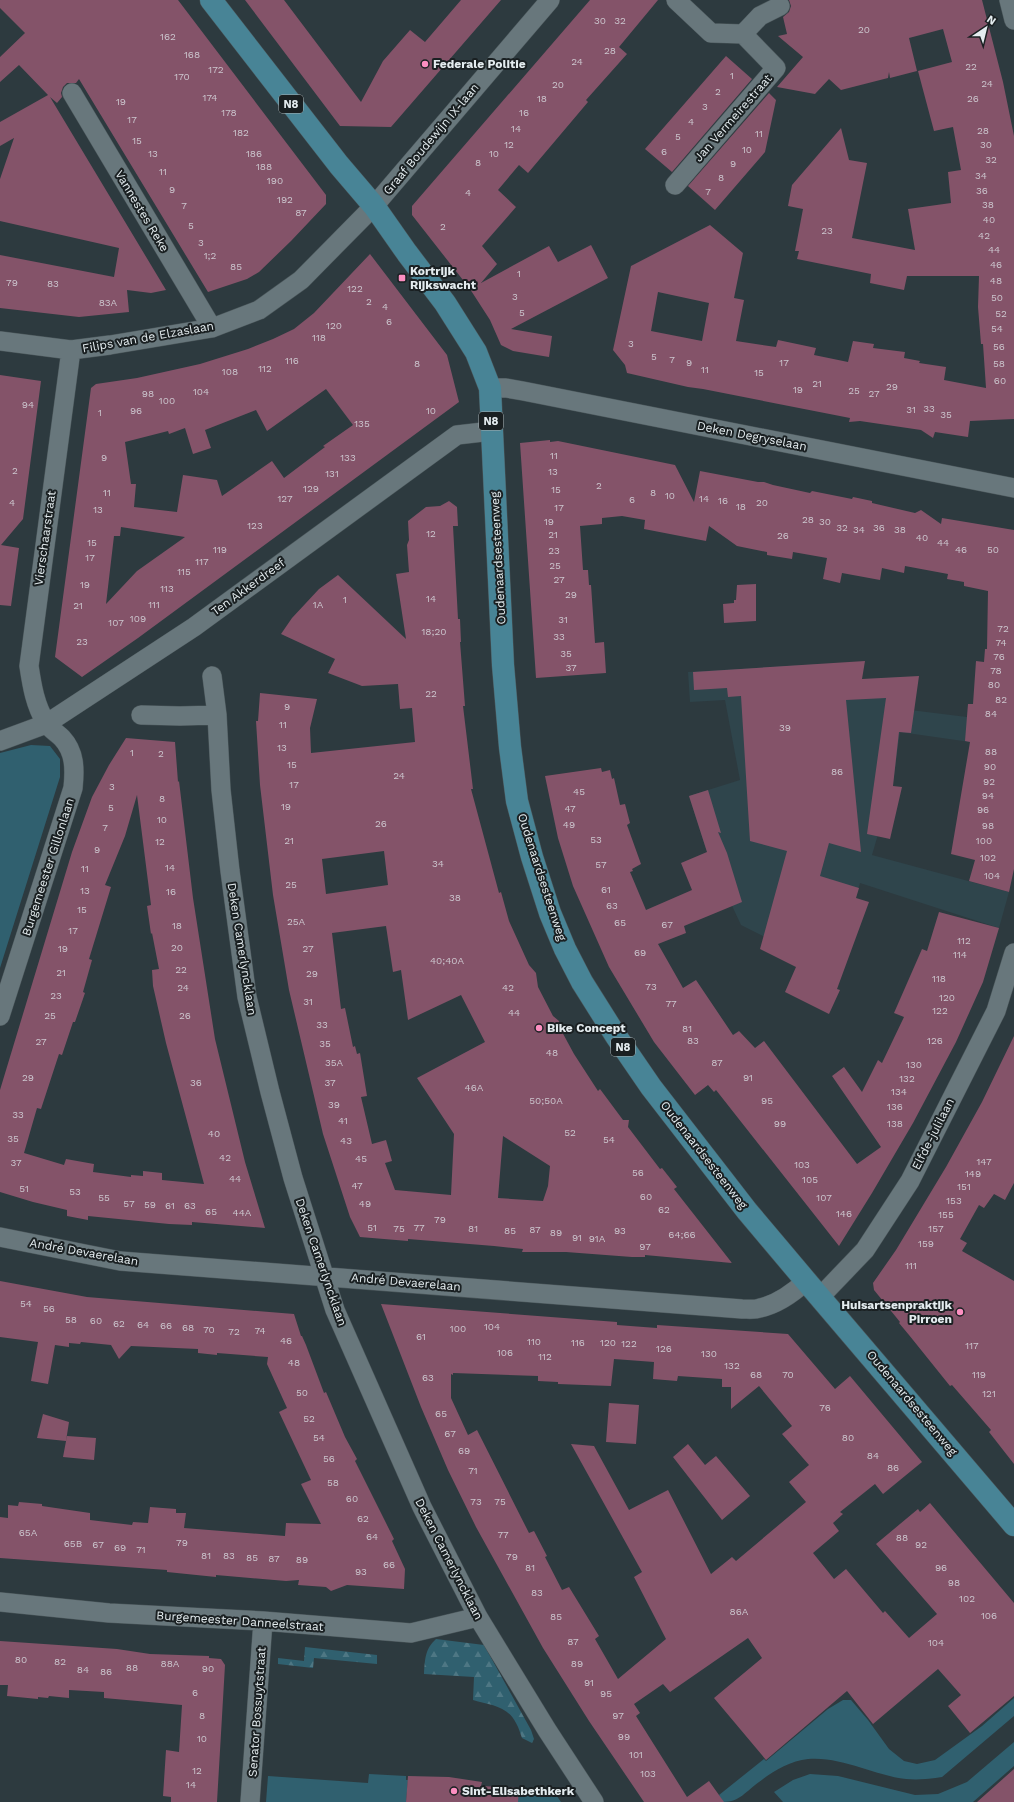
<svg xmlns="http://www.w3.org/2000/svg" width="1014" height="1802" font-family="'Work Sans',sans-serif">
<style>
.built{fill:#2f454c}
.forest{fill:url(#forest-firs)}
.green{fill:#30606f}
.building{fill:#845369;fill-rule:evenodd}
.lines{fill:none;stroke-linecap:round;stroke-linejoin:round}
.minor-casing{stroke:#4a565a;stroke-width:20}
.primary-casing{stroke:#4a565a;stroke-width:23}
.minor{stroke:#68777c;stroke-width:19}
.primary{stroke:#488496;stroke-width:22}
.poi-dot{fill:#fc8fc1;stroke:#1a2022;stroke-width:1.5}
.labels{text-anchor:middle;stroke-width:4;stroke-linejoin:round;paint-order:stroke}
.number-label{font-size:10px;fill:#ccc6ce}
.shield{fill:#1a2022;stroke:#a7afb2;stroke-width:1}
.shield-label{font-size:11px;font-weight:bold;fill:#e4ecef}
.poi-label{font-size:12px;font-weight:bold;fill:#e4ecef;stroke:#1a2022;text-anchor:start}
.street-label{font-size:12px;fill:#e4ecef;stroke:#1a2022}
</style>
<defs>
<pattern id="forest-firs" width="22" height="20" patternUnits="userSpaceOnUse"><rect width="22" height="20" fill="#30606f"/><path d="M5 1l3.5 6h-7zM16 11l3.5 6h-7z" fill="#4e7784"/></pattern>
</defs>
<rect width="100%" height="100%" fill="#2d3a3f"/>
<!-- built -->
<path class="built" d="M 820,664 L 822,681 L 907,677 L 902,709 L 967,717 L 970,742 L 900,732 L 893,783 L 872,855 L 1009,892 L 999,928 L 860,883 L 834,971 L 741,925 L 707,852 L 689,796 L 740,780 L 725,700 L 690,702 L 688,672 Z"/>
<!-- forest -->
<path class="forest" d="M 436,1639 L 484,1645 L 531,1730 L 534,1739 L 532,1743 L 522,1738 C 520,1733 519,1728 516,1723 C 508,1706 490,1705 473,1700 L 474,1677 L 424,1674 C 425,1659 425,1649 436,1639 Z
M 305,1647 L 377,1655 L 377,1664 L 314,1658 L 313,1668 L 278,1664 L 278,1658 L 304,1661 Z"/>
<!-- green -->
<path class="green" d="M 31,745 L 50,746 L 60,759 L 60,777 L 0,968 L 0,753 Z
M 1014,1698 L 1014,1716 L 942,1777 C 930,1779 918,1780 906,1779 C 873,1775 841,1756 808,1759 C 790,1761 773,1771 759,1782 C 746,1791 740,1802 723,1802 L 719,1795 L 764,1759 L 766,1761 L 828,1709 L 843,1700 L 851,1700 L 868,1720 L 889,1749 L 904,1761 L 917,1764 L 935,1760 L 982,1726 Z
M 1014,1742 L 1014,1766 L 973,1802 L 783,1802 L 774,1792 L 793,1780 L 810,1774 L 838,1776 L 915,1795 L 938,1794 L 967,1782 Z
M 369,1774 L 406,1776 L 406,1780 L 408,1780 L 406,1802 L 266,1802 L 268,1776 L 368,1783 Z
M 502,1788 L 554,1792 L 561,1802 L 501,1802 Z"/>
<!-- building -->
<path class="building" d="M 0,0 L 178,0 L 326,195 L 326,204 L 291,241 L 259,272 L 247,279 L 208,292 L 79,79 L 76,83 L 67,83 L 63,87 L 61,93 L 62,97 L 57,103 L 50,97 L 166,290 L 151,293 L 127,290 L 129,312 L 79,317 L 0,308 L 0,255 L 114,277 L 119,248 L 0,221 L 0,179 L 14,138 L 0,146 L 0,122 L 48,95 L 19,65 L 0,82 L 0,57 L 25,33 L 0,8 Z
M 245,0 L 284,0 L 361,102 L 383,61 L 410,30 L 425,42 L 461,0 L 501,0 L 391,127 L 340,126 Z
M 590,0 L 658,0 L 619,47 L 627,54 L 586,100 L 588,102 L 528,173 L 519,165 L 498,190 L 516,207 L 482,246 L 497,264 L 481,283 L 549,246 L 558,262 L 591,245 L 608,278 L 511,329 L 552,336 L 549,357 L 513,351 L 501,345 L 490,320 L 470,289 L 412,215 L 412,206 Z
M 789,0 L 982,0 L 1003,82 L 1014,136 L 1014,419 L 970,421 L 968,437 L 935,432 L 933,438 L 921,430 L 860,421 L 849,422 L 850,418 L 703,389 L 688,387 L 627,373 L 625,365 L 613,350 L 631,266 L 710,225 L 743,253 L 734,298 L 744,300 L 736,341 L 776,347 L 778,340 L 816,348 L 814,355 L 848,362 L 853,341 L 874,344 L 873,348 L 905,352 L 904,358 L 920,361 L 919,363 L 946,367 L 944,380 L 986,388 L 983,344 L 981,344 L 978,307 L 979,276 L 907,276 L 904,290 L 870,283 L 871,274 L 797,259 L 799,251 L 795,251 L 803,209 L 788,206 L 792,185 L 841,128 L 849,160 L 867,163 L 852,238 L 915,250 L 908,209 L 951,203 L 948,172 L 961,170 L 953,127 L 934,131 L 918,71 L 952,62 L 943,29 L 909,38 L 917,71 L 890,78 L 889,72 L 888,78 L 841,90 L 829,79 L 815,94 L 777,87 L 803,57 L 778,36 L 787,34 L 783,17 L 789,12 L 791,6 ZM 658,292 L 709,303 L 702,341 L 651,331 Z
M 726,56 L 752,79 L 672,172 L 645,149 Z
M 769,93 L 776,100 L 765,152 L 715,210 L 688,186 Z
M 370,254 L 447,355 L 459,402 L 138,638 L 82,677 L 55,657 L 91,388 L 96,384 L 137,378 L 200,364 L 248,349 L 273,339 L 294,329 L 314,313 ZM 326,389 L 353,425 L 323,446 L 325,447 L 284,478 L 272,461 L 222,496 L 217,480 L 183,475 L 177,512 L 134,507 L 136,484 L 131,484 L 125,442 L 168,431 L 169,434 L 185,428 L 193,454 L 211,448 L 205,430 L 256,410 L 267,431 ZM 121,527 L 185,537 L 137,571 L 106,604 L 114,536 L 120,536 Z
M 0,375 L 41,381 L 23,519 L 1,545 L 19,548 L 11,606 L 0,605 Z
M 550,440 L 550,442 L 558,441 L 675,465 L 694,502 L 700,471 L 758,482 L 764,482 L 773,485 L 810,493 L 812,491 L 852,499 L 853,497 L 872,501 L 872,503 L 915,513 L 921,510 L 941,524 L 942,518 L 1014,530 L 1014,869 L 1009,892 L 969,881 L 975,860 L 951,854 L 970,742 L 965,741 L 968,704 L 973,704 L 976,661 L 984,662 L 985,649 L 987,649 L 988,591 L 964,586 L 964,582 L 947,579 L 948,574 L 905,566 L 904,573 L 882,568 L 880,580 L 842,573 L 840,583 L 823,579 L 827,558 L 793,552 L 792,559 L 767,555 L 767,552 L 737,546 L 709,526 L 706,541 L 644,529 L 645,520 L 622,516 L 602,518 L 602,524 L 580,526 L 583,570 L 588,570 L 589,585 L 591,585 L 595,643 L 604,642 L 606,673 L 536,678 L 520,443 Z
M 449,501 L 457,507 L 458,526 L 453,526 L 458,619 L 460,619 L 461,642 L 460,642 L 465,706 L 463,706 L 473,789 L 471,789 L 499,893 L 501,892 L 509,921 L 529,965 L 536,973 L 538,987 L 553,1016 L 559,1021 L 561,1030 L 574,1054 L 598,1091 L 600,1089 L 623,1120 L 629,1120 L 628,1127 L 660,1169 L 662,1168 L 677,1187 L 674,1189 L 732,1263 L 645,1255 L 645,1257 L 632,1257 L 566,1252 L 522,1252 L 523,1249 L 494,1246 L 408,1239 L 408,1241 L 360,1237 L 350,1217 L 323,1134 L 289,990 L 273,895 L 260,785 L 256,721 L 258,721 L 260,693 L 317,699 L 310,728 L 311,753 L 415,742 L 412,708 L 400,709 L 398,684 L 362,686 L 328,673 L 335,659 L 281,634 L 292,618 L 319,589 L 338,575 L 406,639 L 396,574 L 409,572 L 407,545 L 409,540 L 408,521 L 426,507 L 440,506 ZM 384,851 L 388,885 L 326,894 L 322,859 ZM 386,926 L 393,972 L 401,970 L 408,1020 L 461,995 L 485,1042 L 417,1078 L 454,1134 L 451,1195 L 395,1190 L 385,1163 L 392,1161 L 386,1140 L 372,1144 L 361,1097 L 367,1096 L 360,1053 L 357,1054 L 355,1046 L 353,1047 L 345,1008 L 341,1009 L 332,933 ZM 503,1136 L 550,1166 L 548,1186 L 543,1201 L 498,1198 Z
M 756,584 L 756,621 L 724,623 L 723,604 L 734,603 L 734,600 L 736,600 L 737,585 Z
M 865,661 L 862,679 L 919,676 L 911,733 L 899,732 L 893,786 L 902,787 L 890,839 L 867,834 L 886,698 L 846,700 L 861,852 L 829,843 L 820,876 L 859,888 L 856,898 L 869,902 L 837,989 L 840,990 L 829,1014 L 785,992 L 796,967 L 760,949 L 787,851 L 750,841 L 741,696 L 728,697 L 727,688 L 694,690 L 693,672 Z
M 126,738 L 175,742 L 178,782 L 179,781 L 193,898 L 215,1039 L 245,1162 L 265,1228 L 192,1222 L 192,1225 L 169,1224 L 88,1216 L 88,1220 L 67,1216 L 67,1210 L 33,1202 L 0,1192 L 0,1090 L 72,852 L 92,797 L 109,765 ZM 137,795 L 151,905 L 147,906 L 151,934 L 152,933 L 159,969 L 152,970 L 153,986 L 166,1043 L 204,1184 L 162,1180 L 162,1173 L 143,1171 L 143,1176 L 131,1175 L 131,1177 L 93,1172 L 94,1164 L 66,1159 L 64,1165 L 24,1153 L 37,1108 L 41,1109 L 59,1054 L 62,1055 L 73,1022 L 75,1022 L 85,993 L 83,992 L 92,960 L 89,959 L 111,887 L 105,885 L 125,836 Z
M 601,768 L 602,772 L 610,770 L 612,779 L 614,778 L 620,805 L 625,804 L 630,823 L 627,825 L 641,864 L 632,869 L 633,871 L 630,872 L 646,910 L 692,890 L 681,863 L 707,852 L 689,796 L 708,790 L 721,833 L 718,832 L 727,853 L 742,902 L 684,926 L 686,933 L 658,944 L 683,988 L 696,980 L 733,1035 L 739,1031 L 755,1048 L 764,1041 L 857,1164 L 881,1147 L 832,1076 L 844,1067 L 862,1092 L 878,1060 L 882,1063 L 904,1017 L 894,1013 L 922,949 L 927,951 L 939,912 L 999,928 L 983,982 L 956,1042 L 913,1123 L 872,1193 L 839,1246 L 716,1090 L 714,1092 L 708,1085 L 695,1095 L 654,1042 L 609,967 L 573,886 L 558,838 L 545,776 Z
M 1014,1036 L 1014,1183 L 1005,1200 L 994,1194 L 984,1208 L 979,1205 L 960,1239 L 967,1243 L 962,1251 L 1014,1281 L 1014,1464 L 989,1432 L 991,1430 L 952,1385 L 950,1386 L 909,1335 L 899,1323 L 900,1322 L 874,1290 L 873,1283 L 896,1250 L 946,1167 L 982,1102 Z
M 0,1281 L 87,1297 L 294,1314 L 301,1336 L 302,1336 L 306,1345 L 324,1393 L 326,1392 L 345,1437 L 357,1459 L 355,1461 L 394,1539 L 392,1541 L 405,1569 L 404,1589 L 347,1585 L 331,1591 L 326,1587 L 298,1585 L 299,1580 L 286,1581 L 216,1575 L 216,1577 L 167,1572 L 167,1570 L 0,1558 L 0,1517 L 8,1518 L 8,1505 L 18,1506 L 19,1502 L 42,1504 L 42,1506 L 90,1513 L 90,1520 L 132,1525 L 133,1522 L 148,1523 L 150,1507 L 176,1509 L 176,1513 L 186,1513 L 184,1528 L 285,1536 L 286,1523 L 321,1524 L 301,1484 L 311,1480 L 279,1412 L 287,1408 L 267,1364 L 268,1357 L 217,1353 L 217,1355 L 198,1353 L 198,1349 L 131,1346 L 119,1359 L 111,1345 L 81,1342 L 80,1344 L 69,1343 L 69,1347 L 55,1345 L 48,1384 L 31,1381 L 38,1342 L 0,1337 Z
M 381,1304 L 617,1322 L 617,1325 L 657,1328 L 657,1325 L 788,1334 L 835,1389 L 850,1376 L 922,1462 L 883,1494 L 875,1484 L 840,1512 L 843,1514 L 833,1523 L 839,1531 L 813,1553 L 834,1579 L 846,1569 L 883,1613 L 885,1611 L 909,1638 L 937,1614 L 876,1544 L 918,1509 L 920,1512 L 930,1503 L 1014,1603 L 1014,1696 L 970,1733 L 948,1706 L 961,1695 L 938,1669 L 873,1724 L 847,1691 L 766,1760 L 714,1698 L 762,1658 L 748,1638 L 670,1692 L 663,1684 L 634,1704 L 640,1713 L 636,1716 L 687,1797 L 709,1781 L 724,1802 L 644,1802 L 589,1721 L 543,1648 L 476,1527 L 448,1470 L 421,1407 ZM 614,1359 L 654,1362 L 653,1379 L 677,1381 L 678,1376 L 722,1379 L 722,1387 L 731,1387 L 731,1409 L 759,1386 L 792,1426 L 782,1434 L 809,1465 L 789,1482 L 806,1502 L 736,1561 L 732,1557 L 711,1574 L 668,1490 L 629,1510 L 594,1446 L 571,1444 L 642,1572 L 634,1577 L 666,1639 L 618,1679 L 595,1639 L 599,1636 L 569,1587 L 562,1590 L 545,1557 L 547,1556 L 534,1531 L 529,1533 L 477,1430 L 468,1435 L 451,1398 L 451,1374 L 453,1375 L 453,1373 L 538,1376 L 538,1381 L 558,1382 L 558,1384 L 611,1386 Z
M 609,1403 L 639,1405 L 636,1444 L 606,1442 Z
M 43,1414 L 69,1422 L 66,1441 L 37,1438 Z
M 67,1436 L 96,1438 L 94,1460 L 63,1457 Z
M 688,1444 L 705,1465 L 716,1456 L 750,1496 L 722,1520 L 673,1457 Z
M 0,1641 L 117,1649 L 150,1654 L 209,1656 L 209,1658 L 221,1659 L 225,1665 L 217,1802 L 171,1802 L 171,1797 L 163,1796 L 166,1750 L 179,1752 L 182,1705 L 104,1698 L 104,1692 L 69,1690 L 69,1698 L 49,1696 L 48,1698 L 38,1697 L 38,1699 L 7,1696 L 8,1685 L 0,1685 Z
M 1014,1769 L 1014,1802 L 977,1802 Z
M 408,1776 L 449,1777 L 482,1782 L 481,1786 L 519,1788 L 518,1802 L 406,1802 Z"/>
<g class="lines">
<defs>
<path id="minor" d="M 1009,0 L 1014,20
M 743,34 L 760,16 L 780,6
M 72,93 L 212,328
M 675,185 L 776,68 L 743,34 L 711,33 L 676,0
M 0,341 L 71,350 L 110,345 L 212,328 L 259,310 L 301,280 L 374,206 L 550,0
M 490,388 L 506,388 L 523,391 L 1014,488
M 212,676 L 217,715 L 221,790 L 230,871 L 247,997 L 270,1092 L 293,1178 L 335,1310 L 422,1507 L 478,1617 L 547,1730 L 594,1802
M 141,715 L 180,716 L 217,715
M 0,741 L 46,724 L 194,627 L 457,435 L 492,431
M 0,1016 L 73,788 C 75,769 75,752 62,738 C 57,733 50,729 46,723 C 35,705 32,686 29,666 L 71,350
M 0,1237 L 120,1261 L 742,1309 C 748,1309 755,1310 760,1308 C 778,1304 793,1293 806,1281
M 820,1297 L 865,1250 L 910,1181 L 996,1011 L 1014,953
M 0,1602 L 109,1613 L 263,1621 L 411,1633 L 478,1617
M 250,1802 L 263,1621"/>
<path id="primary" d="M 211,0 L 339,165 L 374,206 L 407,253 L 445,303 L 476,352 L 490,388 L 503,665 L 510,747 L 517,801 L 532,857 L 550,913 L 565,949 L 582,982 L 616,1036 L 651,1087 L 692,1140 L 747,1211 L 806,1281 L 1014,1525"/>
</defs>
<!-- minor casing -->
<use href="#minor" class="minor-casing"/>
<!-- primary casing -->
<use href="#primary" class="primary-casing"/>
<!-- minor -->
<use href="#minor" class="minor"/>
<!-- primary -->
<use href="#primary" class="primary"/>
</g>
<!-- markers -->
<g class="poi-dot">
<circle cx="425" cy="64" r="4"/>
<rect x="398" y="274" width="8" height="8" rx="2"/>
<circle cx="539" cy="1028" r="4"/>
<circle cx="960" cy="1312" r="4"/>
<circle cx="454" cy="1791" r="4"/>
</g>
<g class="labels">
<!-- number labels -->
<g class="number-label">
<text x="600" y="24">30</text>
<text x="620" y="24">32</text>
<text x="864" y="33">20</text>
<text x="168" y="40">162</text>
<text x="610" y="54">28</text>
<text x="192" y="58">168</text>
<text x="577" y="65">24</text>
<text x="971" y="70">22</text>
<text x="216" y="73">172</text>
<text x="732" y="79">1</text>
<text x="182" y="80">170</text>
<text x="987" y="87">24</text>
<text x="558" y="88">20</text>
<text x="718" y="95">2</text>
<text x="210" y="101">174</text>
<text x="542" y="102">18</text>
<text x="973" y="102">26</text>
<text x="121" y="105">19</text>
<text x="705" y="110">3</text>
<text x="229" y="116">178</text>
<text x="524" y="116">16</text>
<text x="132" y="123">17</text>
<text x="691" y="125">4</text>
<text x="516" y="132">14</text>
<text x="983" y="134">28</text>
<text x="241" y="136">182</text>
<text x="759" y="137">11</text>
<text x="678" y="140">5</text>
<text x="137" y="144">15</text>
<text x="509" y="148">12</text>
<text x="986" y="148">30</text>
<text x="747" y="153">10</text>
<text x="664" y="155">6</text>
<text x="153" y="157">13</text>
<text x="254" y="157">186</text>
<text x="494" y="157">10</text>
<text x="991" y="163">32</text>
<text x="478" y="166">8</text>
<text x="733" y="167">9</text>
<text x="264" y="170">188</text>
<text x="163" y="175">11</text>
<text x="981" y="179">34</text>
<text x="721" y="181">8</text>
<text x="275" y="184">190</text>
<text x="172" y="193">9</text>
<text x="982" y="194">36</text>
<text x="708" y="195">7</text>
<text x="468" y="196">4</text>
<text x="285" y="203">192</text>
<text x="988" y="208">38</text>
<text x="184" y="209">7</text>
<text x="301" y="216">87</text>
<text x="989" y="223">40</text>
<text x="191" y="229">5</text>
<text x="443" y="230">2</text>
<text x="827" y="234">23</text>
<text x="984" y="239">42</text>
<text x="201" y="246">3</text>
<text x="994" y="253">44</text>
<text x="210" y="259">1;2</text>
<text x="996" y="268">46</text>
<text x="236" y="270">85</text>
<text x="519" y="277">1</text>
<text x="996" y="284">48</text>
<text x="12" y="286">79</text>
<text x="53" y="287">83</text>
<text x="355" y="292">122</text>
<text x="515" y="300">3</text>
<text x="997" y="301">50</text>
<text x="369" y="305">2</text>
<text x="108" y="306">83A</text>
<text x="385" y="310">4</text>
<text x="522" y="316">5</text>
<text x="1001" y="317">52</text>
<text x="389" y="325">6</text>
<text x="334" y="329">120</text>
<text x="997" y="332">54</text>
<text x="319" y="341">118</text>
<text x="631" y="347">3</text>
<text x="999" y="350">56</text>
<text x="654" y="360">5</text>
<text x="672" y="363">7</text>
<text x="292" y="364">116</text>
<text x="689" y="366">9</text>
<text x="784" y="366">17</text>
<text x="417" y="367">8</text>
<text x="999" y="367">58</text>
<text x="265" y="372">112</text>
<text x="705" y="373">11</text>
<text x="230" y="375">108</text>
<text x="759" y="376">15</text>
<text x="1000" y="384">60</text>
<text x="817" y="387">21</text>
<text x="892" y="390">29</text>
<text x="798" y="393">19</text>
<text x="854" y="394">25</text>
<text x="201" y="395">104</text>
<text x="148" y="397">98</text>
<text x="874" y="397">27</text>
<text x="167" y="404">100</text>
<text x="28" y="408">94</text>
<text x="929" y="412">33</text>
<text x="911" y="413">31</text>
<text x="136" y="414">96</text>
<text x="431" y="414">10</text>
<text x="100" y="416">1</text>
<text x="946" y="418">35</text>
<text x="362" y="427">135</text>
<text x="554" y="459">11</text>
<text x="104" y="461">9</text>
<text x="348" y="461">133</text>
<text x="15" y="474">2</text>
<text x="553" y="475">13</text>
<text x="332" y="477">131</text>
<text x="599" y="489">2</text>
<text x="311" y="492">129</text>
<text x="556" y="493">15</text>
<text x="107" y="496">11</text>
<text x="653" y="496">8</text>
<text x="670" y="499">10</text>
<text x="285" y="502">127</text>
<text x="704" y="502">14</text>
<text x="632" y="503">6</text>
<text x="723" y="504">16</text>
<text x="12" y="506">4</text>
<text x="762" y="506">20</text>
<text x="741" y="510">18</text>
<text x="559" y="511">17</text>
<text x="98" y="513">13</text>
<text x="808" y="523">28</text>
<text x="549" y="525">19</text>
<text x="825" y="525">30</text>
<text x="255" y="529">123</text>
<text x="842" y="531">32</text>
<text x="879" y="531">36</text>
<text x="859" y="533">34</text>
<text x="900" y="533">38</text>
<text x="431" y="537">12</text>
<text x="553" y="538">21</text>
<text x="783" y="539">26</text>
<text x="922" y="541">40</text>
<text x="92" y="546">15</text>
<text x="943" y="546">44</text>
<text x="220" y="553">119</text>
<text x="961" y="553">46</text>
<text x="993" y="553">50</text>
<text x="554" y="554">23</text>
<text x="90" y="561">17</text>
<text x="202" y="565">117</text>
<text x="555" y="569">25</text>
<text x="184" y="575">115</text>
<text x="559" y="583">27</text>
<text x="85" y="588">19</text>
<text x="167" y="592">113</text>
<text x="571" y="598">29</text>
<text x="431" y="602">14</text>
<text x="345" y="603">1</text>
<text x="154" y="608">111</text>
<text x="318" y="608">1A</text>
<text x="78" y="609">21</text>
<text x="138" y="622">109</text>
<text x="563" y="623">31</text>
<text x="116" y="626">107</text>
<text x="1003" y="632">72</text>
<text x="434" y="635">18;20</text>
<text x="559" y="640">33</text>
<text x="82" y="645">23</text>
<text x="1001" y="646">74</text>
<text x="566" y="657">35</text>
<text x="999" y="660">76</text>
<text x="571" y="671">37</text>
<text x="996" y="674">78</text>
<text x="994" y="688">80</text>
<text x="431" y="697">22</text>
<text x="1001" y="703">82</text>
<text x="287" y="710">9</text>
<text x="991" y="717">84</text>
<text x="283" y="728">11</text>
<text x="785" y="731">39</text>
<text x="282" y="751">13</text>
<text x="991" y="755">88</text>
<text x="132" y="756">1</text>
<text x="161" y="757">2</text>
<text x="292" y="768">15</text>
<text x="990" y="770">90</text>
<text x="837" y="775">86</text>
<text x="399" y="779">24</text>
<text x="989" y="785">92</text>
<text x="294" y="788">17</text>
<text x="112" y="790">3</text>
<text x="579" y="795">45</text>
<text x="988" y="799">94</text>
<text x="162" y="802">8</text>
<text x="286" y="810">19</text>
<text x="111" y="811">5</text>
<text x="570" y="812">47</text>
<text x="983" y="813">96</text>
<text x="162" y="823">10</text>
<text x="381" y="827">26</text>
<text x="569" y="828">49</text>
<text x="988" y="829">98</text>
<text x="105" y="831">7</text>
<text x="596" y="843">53</text>
<text x="289" y="844">21</text>
<text x="984" y="844">100</text>
<text x="160" y="845">12</text>
<text x="97" y="853">9</text>
<text x="988" y="861">102</text>
<text x="438" y="867">34</text>
<text x="601" y="868">57</text>
<text x="170" y="871">14</text>
<text x="85" y="872">11</text>
<text x="992" y="879">104</text>
<text x="291" y="888">25</text>
<text x="606" y="893">61</text>
<text x="85" y="894">13</text>
<text x="171" y="895">16</text>
<text x="455" y="901">38</text>
<text x="612" y="909">63</text>
<text x="82" y="913">15</text>
<text x="296" y="925">25A</text>
<text x="620" y="926">65</text>
<text x="667" y="928">67</text>
<text x="177" y="929">18</text>
<text x="73" y="934">17</text>
<text x="964" y="944">112</text>
<text x="177" y="951">20</text>
<text x="63" y="952">19</text>
<text x="308" y="952">27</text>
<text x="640" y="956">69</text>
<text x="960" y="958">114</text>
<text x="447" y="964">40;40A</text>
<text x="181" y="973">22</text>
<text x="61" y="976">21</text>
<text x="312" y="977">29</text>
<text x="939" y="982">118</text>
<text x="651" y="990">73</text>
<text x="183" y="991">24</text>
<text x="508" y="991">42</text>
<text x="56" y="999">23</text>
<text x="947" y="1001">120</text>
<text x="308" y="1005">31</text>
<text x="671" y="1007">77</text>
<text x="940" y="1014">122</text>
<text x="514" y="1016">44</text>
<text x="50" y="1019">25</text>
<text x="185" y="1019">26</text>
<text x="322" y="1028">33</text>
<text x="687" y="1032">81</text>
<text x="693" y="1044">83</text>
<text x="935" y="1044">126</text>
<text x="41" y="1045">27</text>
<text x="325" y="1047">35</text>
<text x="552" y="1056">48</text>
<text x="334" y="1066">35A</text>
<text x="717" y="1066">87</text>
<text x="914" y="1068">130</text>
<text x="28" y="1081">29</text>
<text x="748" y="1081">91</text>
<text x="907" y="1082">132</text>
<text x="196" y="1086">36</text>
<text x="330" y="1086">37</text>
<text x="474" y="1091">46A</text>
<text x="899" y="1095">134</text>
<text x="546" y="1104">50;50A</text>
<text x="767" y="1104">95</text>
<text x="334" y="1108">39</text>
<text x="895" y="1110">136</text>
<text x="18" y="1118">33</text>
<text x="343" y="1124">41</text>
<text x="780" y="1127">99</text>
<text x="895" y="1127">138</text>
<text x="570" y="1136">52</text>
<text x="214" y="1137">40</text>
<text x="13" y="1142">35</text>
<text x="609" y="1143">54</text>
<text x="346" y="1144">43</text>
<text x="225" y="1161">42</text>
<text x="361" y="1162">45</text>
<text x="984" y="1165">147</text>
<text x="16" y="1166">37</text>
<text x="802" y="1168">103</text>
<text x="638" y="1176">56</text>
<text x="973" y="1177">149</text>
<text x="235" y="1182">44</text>
<text x="810" y="1183">105</text>
<text x="357" y="1189">47</text>
<text x="964" y="1190">151</text>
<text x="24" y="1192">51</text>
<text x="75" y="1195">53</text>
<text x="646" y="1200">60</text>
<text x="104" y="1201">55</text>
<text x="824" y="1201">107</text>
<text x="954" y="1204">153</text>
<text x="129" y="1207">57</text>
<text x="365" y="1207">49</text>
<text x="150" y="1208">59</text>
<text x="170" y="1209">61</text>
<text x="190" y="1209">63</text>
<text x="664" y="1213">62</text>
<text x="211" y="1215">65</text>
<text x="242" y="1216">44A</text>
<text x="844" y="1217">146</text>
<text x="946" y="1218">155</text>
<text x="440" y="1223">79</text>
<text x="372" y="1231">51</text>
<text x="419" y="1231">77</text>
<text x="399" y="1232">75</text>
<text x="473" y="1232">81</text>
<text x="936" y="1232">157</text>
<text x="535" y="1233">87</text>
<text x="510" y="1234">85</text>
<text x="620" y="1234">93</text>
<text x="556" y="1236">89</text>
<text x="682" y="1238">64;66</text>
<text x="577" y="1241">91</text>
<text x="597" y="1242">91A</text>
<text x="926" y="1247">159</text>
<text x="645" y="1250">97</text>
<text x="911" y="1269">111</text>
<text x="26" y="1307">54</text>
<text x="49" y="1312">56</text>
<text x="71" y="1323">58</text>
<text x="96" y="1324">60</text>
<text x="119" y="1327">62</text>
<text x="143" y="1328">64</text>
<text x="166" y="1329">66</text>
<text x="492" y="1330">104</text>
<text x="188" y="1331">68</text>
<text x="458" y="1332">100</text>
<text x="209" y="1333">70</text>
<text x="260" y="1334">74</text>
<text x="234" y="1335">72</text>
<text x="421" y="1340">61</text>
<text x="286" y="1344">46</text>
<text x="534" y="1345">110</text>
<text x="578" y="1346">116</text>
<text x="608" y="1346">120</text>
<text x="629" y="1347">122</text>
<text x="972" y="1349">117</text>
<text x="664" y="1352">126</text>
<text x="505" y="1356">106</text>
<text x="709" y="1357">130</text>
<text x="545" y="1360">112</text>
<text x="294" y="1366">48</text>
<text x="732" y="1369">132</text>
<text x="756" y="1378">68</text>
<text x="788" y="1378">70</text>
<text x="979" y="1378">119</text>
<text x="428" y="1381">63</text>
<text x="302" y="1396">50</text>
<text x="989" y="1397">121</text>
<text x="825" y="1411">76</text>
<text x="441" y="1417">65</text>
<text x="309" y="1422">52</text>
<text x="450" y="1437">67</text>
<text x="319" y="1441">54</text>
<text x="848" y="1441">80</text>
<text x="464" y="1454">69</text>
<text x="873" y="1459">84</text>
<text x="329" y="1462">56</text>
<text x="893" y="1471">86</text>
<text x="473" y="1474">71</text>
<text x="333" y="1486">58</text>
<text x="352" y="1502">60</text>
<text x="476" y="1505">73</text>
<text x="500" y="1505">75</text>
<text x="363" y="1522">62</text>
<text x="28" y="1536">65A</text>
<text x="503" y="1538">77</text>
<text x="372" y="1540">64</text>
<text x="902" y="1541">88</text>
<text x="182" y="1546">79</text>
<text x="73" y="1547">65B</text>
<text x="98" y="1548">67</text>
<text x="921" y="1548">92</text>
<text x="120" y="1551">69</text>
<text x="141" y="1553">71</text>
<text x="206" y="1559">81</text>
<text x="229" y="1559">83</text>
<text x="512" y="1560">79</text>
<text x="252" y="1561">85</text>
<text x="274" y="1562">87</text>
<text x="302" y="1563">89</text>
<text x="389" y="1568">66</text>
<text x="530" y="1571">81</text>
<text x="941" y="1571">96</text>
<text x="361" y="1575">93</text>
<text x="954" y="1586">98</text>
<text x="537" y="1596">83</text>
<text x="967" y="1602">102</text>
<text x="739" y="1615">86A</text>
<text x="989" y="1619">106</text>
<text x="556" y="1620">85</text>
<text x="573" y="1645">87</text>
<text x="936" y="1646">104</text>
<text x="21" y="1663">80</text>
<text x="60" y="1665">82</text>
<text x="170" y="1667">88A</text>
<text x="577" y="1667">89</text>
<text x="132" y="1671">88</text>
<text x="208" y="1672">90</text>
<text x="83" y="1673">84</text>
<text x="106" y="1675">86</text>
<text x="589" y="1686">91</text>
<text x="195" y="1696">6</text>
<text x="606" y="1697">95</text>
<text x="202" y="1719">8</text>
<text x="618" y="1719">97</text>
<text x="624" y="1740">99</text>
<text x="202" y="1742">10</text>
<text x="636" y="1758">101</text>
<text x="197" y="1774">12</text>
<text x="648" y="1777">103</text>
<text x="191" y="1788">14</text>
</g>
<!-- shield labels -->
<g class="shield">
<rect x="279" y="95" width="24" height="18" rx="3"/>
<rect x="479" y="412" width="24" height="18" rx="3"/>
<rect x="611" y="1038" width="24" height="18" rx="3"/>
</g>
<g class="shield-label">
<text x="291" y="108">N8</text>
<text x="491" y="425">N8</text>
<text x="623" y="1051">N8</text>
</g>
<!-- poi labels -->
<g class="poi-label">
<text x="433" y="68">Federale Politie</text>
<text x="410" y="275">Kortrijk<tspan x="410" dy="14">Rijkswacht</tspan></text>
<text x="547" y="1032">Bike Concept</text>
<text x="952" y="1309" text-anchor="end">Huisartsenpraktijk<tspan x="952" dy="14">Pirroen</tspan></text>
<text x="462" y="1795">Sint-Elisabethkerk</text>
</g>
<!-- street labels -->
<g class="street-label">
<text transform="translate(733 118) rotate(-49)" y="4">Jan Vermeirestraat</text>
<text transform="translate(431 139) rotate(-50)" y="4">Graaf Boudewijn IX-laan</text>
<text transform="translate(142 211) rotate(59)" y="4">Vannestes Reke</text>
<text transform="translate(148 337) rotate(-10)" y="4">Filips van de Elzaslaan</text>
<text transform="translate(752 436) rotate(11)" y="4">Deken Degryselaan</text>
<text transform="translate(45 538) rotate(-82)" y="4">Vierschaarstraat</text>
<text transform="translate(498 558) rotate(-93)" y="4">Oudenaardsesteenweg</text>
<text transform="translate(248 587) rotate(-36)" y="4">Ten Akkerdreef</text>
<text transform="translate(48 867) rotate(-72)" y="4">Burgemeester Gillonlaan</text>
<text transform="translate(542 877) rotate(72)" y="4">Oudenaardsesteenweg</text>
<text transform="translate(242 949) rotate(81)" y="4">Deken Camerlyncklaan</text>
<text transform="translate(933 1134) rotate(-63)" y="4">Elfde-julilaan</text>
<text transform="translate(704 1155) rotate(52)" y="4">Oudenaardsesteenweg</text>
<text transform="translate(84 1252) rotate(10)" y="4">André Devaerelaan</text>
<text transform="translate(321 1262) rotate(71)" y="4">Deken Camerlyncklaan</text>
<text transform="translate(406 1282) rotate(5)" y="4">André Devaerelaan</text>
<text transform="translate(912 1403) rotate(50)" y="4">Oudenaardsesteenweg</text>
<text transform="translate(449 1559) rotate(63)" y="4">Deken Camerlyncklaan</text>
<text transform="translate(240 1621) rotate(4)" y="4">Burgemeester Danneelstraat</text>
<text transform="translate(257 1712) rotate(-86)" y="4">Senator Bossuytstraat</text>
</g>
</g>
<!-- north arrow -->
<g transform="translate(986 28) rotate(35)" stroke="#1a2022" stroke-width="3" paint-order="stroke">
<path d="M0-3L7 15L0 10L-7 15Z" fill="#e4ecef"/>
<text y="-6" font-size="11" font-weight="bold" text-anchor="middle" fill="#e4ecef">N</text>
</g>
</svg>
